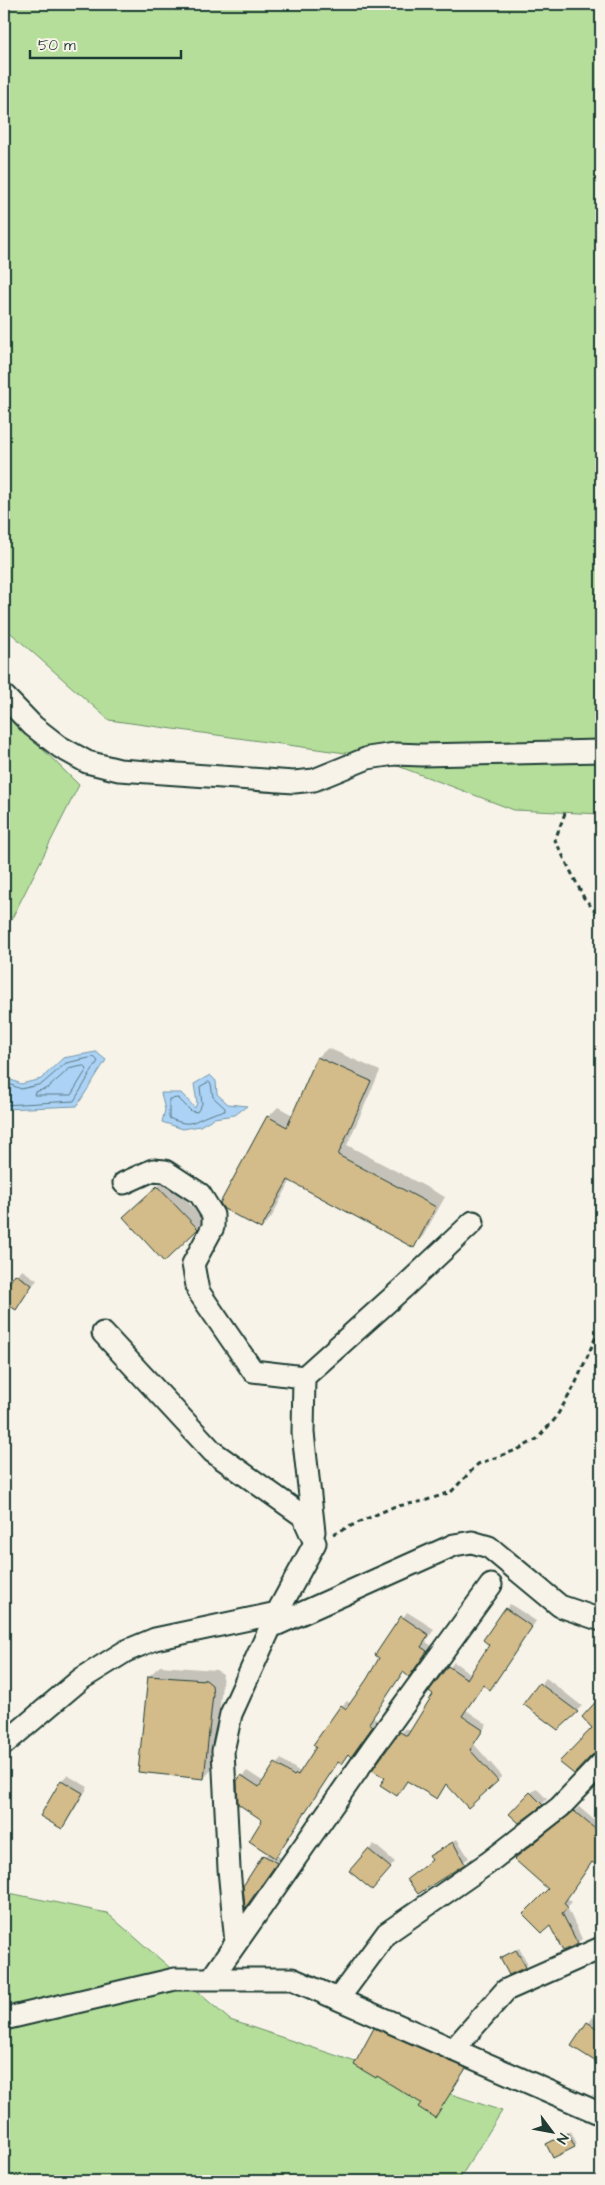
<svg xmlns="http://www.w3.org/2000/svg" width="605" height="2185" font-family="'Architects Daughter',sans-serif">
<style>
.green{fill:#b5de9a;stroke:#6a8e67}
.water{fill:#acd3f6;stroke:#7497a8}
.shadow{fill:#0003}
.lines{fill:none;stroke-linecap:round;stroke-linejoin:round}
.shore{stroke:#577982;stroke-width:1}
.building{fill:#d3bb8a;stroke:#1f3d34}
.minor-casing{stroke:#1f3d34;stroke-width:25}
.path{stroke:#1f3d34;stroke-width:3;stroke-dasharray:5 4;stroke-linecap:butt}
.minor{stroke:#f7f3e8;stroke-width:21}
</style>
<rect width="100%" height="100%" fill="#f7f3e8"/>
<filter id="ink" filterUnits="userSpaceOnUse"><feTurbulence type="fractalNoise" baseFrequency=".02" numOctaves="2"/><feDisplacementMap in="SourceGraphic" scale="10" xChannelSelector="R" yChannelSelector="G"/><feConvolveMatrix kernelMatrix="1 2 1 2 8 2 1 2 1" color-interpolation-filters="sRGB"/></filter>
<g filter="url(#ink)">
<!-- green -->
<path class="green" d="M 4,4 L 601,4 L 601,814 L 514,810 L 374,757 L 109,720 L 4,627 Z
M 4,711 L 79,785 L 4,934 Z
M 4,1892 L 107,1913 L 230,2020 L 502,2111 L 458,2181 L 4,2181 Z"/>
<!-- water -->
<path class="water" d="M 96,1052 L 106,1060 L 77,1106 L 4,1109 L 4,1077 L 21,1084 L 41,1079 L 63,1058 Z
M 210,1075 L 216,1081 L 217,1094 L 228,1104 L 247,1106 L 235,1115 L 214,1118 L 200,1126 L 183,1129 L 162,1122 L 165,1110 L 161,1093 L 181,1093 L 195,1108 L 197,1103 L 194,1084 Z"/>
<!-- shadow -->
<path class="shadow" d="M 328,1048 L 380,1071 L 347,1145 L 445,1197 L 423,1236 L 413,1246 L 291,1180 L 271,1218 L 261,1228 L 268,1117 L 278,1107 L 293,1115 L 318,1057 Z
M 166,1179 L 205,1220 L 165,1260 L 133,1209 Z
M 22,1270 L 37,1280 L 15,1308 L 4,1301 L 4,1294 Z
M 510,1604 L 536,1621 L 494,1684 L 490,1689 L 484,1684 L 466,1710 L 487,1724 L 474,1744 L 502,1776 L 497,1781 L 447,1783 L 436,1798 L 408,1780 L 397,1795 L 387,1778 L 401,1733 L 406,1728 L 411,1731 L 435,1693 L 431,1691 L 454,1662 L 471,1674 L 491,1645 L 506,1609 Z
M 407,1612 L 434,1629 L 426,1642 L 432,1646 L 414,1670 L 404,1671 L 373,1717 L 377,1720 L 356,1750 L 351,1755 L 349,1754 L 341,1763 L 339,1761 L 276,1854 L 281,1858 L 246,1905 L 244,1886 L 268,1852 L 263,1820 L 238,1781 L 247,1771 L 264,1782 L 281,1759 L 300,1772 L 302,1770 L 342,1706 L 347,1701 L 351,1704 L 381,1658 L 377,1654 Z
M 160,1666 L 216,1670 L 223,1674 L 214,1767 L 204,1778 L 149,1676 Z
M 546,1678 L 582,1706 L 558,1728 L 525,1704 Z
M 67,1775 L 88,1787 L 67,1822 L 62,1827 L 41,1815 L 62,1780 Z
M 536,1788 L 547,1799 L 542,1804 L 511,1814 Z
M 579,1807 L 601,1826 L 601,1866 L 593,1861 L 567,1898 L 572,1902 L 567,1907 L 582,1939 L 577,1943 L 550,1889 L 520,1854 Z
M 457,1839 L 469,1858 L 418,1893 L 408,1879 L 433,1860 L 431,1856 L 435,1852 Z
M 374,1844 L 395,1862 L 377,1883 L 351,1871 Z
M 519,1948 L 528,1964 L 525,1966 L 504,1956 Z
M 593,2017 L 601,2023 L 601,2064 L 573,2046 Z
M 380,2024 L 470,2063 L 435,2116 L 422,2103 L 375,2029 Z
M 571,2131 L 577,2144 L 574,2146 L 548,2144 Z"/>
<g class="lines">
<!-- shore -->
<path class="shore" d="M 84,1066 L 87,1069 L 71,1095 L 34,1095 L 35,1092 L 48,1088 L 69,1069 Z
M 4,1082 L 21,1089 L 42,1084 L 66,1063 L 94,1057 L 98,1061 L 74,1101 L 4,1105
M 209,1082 L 211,1084 L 213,1097 L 225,1108 L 225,1111 C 221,1112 216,1112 213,1114 C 192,1120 193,1129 169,1118 L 169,1099 L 178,1098 L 191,1111 L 197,1112 L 202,1104 L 200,1087 Z"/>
</g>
<!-- building -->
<path class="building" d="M 317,1057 L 371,1081 L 338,1155 L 436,1207 L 414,1248 L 288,1180 L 261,1229 L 224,1209 L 220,1203 L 267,1116 L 287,1127 Z
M 157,1186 L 198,1229 L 164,1262 L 123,1217 Z
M 15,1274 L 32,1285 L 16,1310 L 4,1302 L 4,1291 Z
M 505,1608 L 532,1627 L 490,1690 L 483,1685 L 462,1716 L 483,1730 L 470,1750 L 498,1781 L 468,1808 L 446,1784 L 437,1799 L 407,1781 L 397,1796 L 380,1785 L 385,1778 L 372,1770 L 400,1732 L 407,1736 L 433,1694 L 429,1691 L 448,1666 L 467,1679 L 489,1645 L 483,1640 Z
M 401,1616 L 429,1635 L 421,1647 L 427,1651 L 409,1677 L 403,1672 L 369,1723 L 373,1726 L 351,1757 L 348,1754 L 341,1764 L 338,1762 L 275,1858 L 249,1841 L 262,1820 L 238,1804 L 237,1781 L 241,1775 L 259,1787 L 275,1763 L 294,1776 L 296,1774 L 298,1775 L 316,1747 L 313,1745 L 341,1705 L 346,1709 L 367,1679 L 379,1658 L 375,1655 Z
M 148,1676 L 206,1680 L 212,1685 L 213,1694 L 204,1779 L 138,1772 Z
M 539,1683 L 578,1712 L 558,1730 L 523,1704 Z
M 601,1696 L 601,1752 L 592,1755 L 574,1774 L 559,1762 L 592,1728 L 582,1717 Z
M 61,1780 L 83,1793 L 62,1829 L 40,1816 Z
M 530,1792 L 543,1805 L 519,1823 L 509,1814 Z
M 574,1811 L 601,1834 L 601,1868 L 592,1862 L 564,1903 L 568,1908 L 562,1913 L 578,1944 L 563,1951 L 550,1926 L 542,1933 L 523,1914 L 548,1889 L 514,1859 Z
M 453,1842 L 465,1864 L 418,1894 L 407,1879 L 432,1860 L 429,1856 Z
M 368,1849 L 391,1868 L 372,1890 L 349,1871 Z
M 263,1855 L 277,1863 L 245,1908 L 243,1886 Z
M 516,1950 L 526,1967 L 509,1975 L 500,1958 Z
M 587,2022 L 601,2031 L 601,2065 L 571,2046 Z
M 374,2028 L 466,2068 L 435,2118 L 418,2107 L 421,2103 L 377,2076 L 376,2078 L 354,2065 Z
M 568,2133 L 575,2147 L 553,2158 L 546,2144 Z"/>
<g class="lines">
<defs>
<path id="minor" d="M 4,696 L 33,726 L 60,747 L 87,762 L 119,770 L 294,782 L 314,780 L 368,758 L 395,754 L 422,755 L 601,751
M 124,1183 L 153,1170 L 165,1171 L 200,1194 L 213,1215 L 213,1227 L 193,1264 L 198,1291 L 253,1371 L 304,1377
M 103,1333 L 213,1452 L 303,1516 L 315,1543 L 277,1613 L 231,1714 L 223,1751 L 229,1869 L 236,1943
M 314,1532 L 303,1433 L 304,1377 L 403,1288 L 473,1222
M 271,1627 L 454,1545 L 472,1542 L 489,1547 L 560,1606 L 601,1620
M 4,1744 L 81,1679 L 126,1651 L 155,1639 L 277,1613
M 211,1979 L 374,1746 L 491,1585
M 338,1999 L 387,1933 L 488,1863 L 560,1807 L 601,1764
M 4,2019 L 175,1979 L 292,1979 L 601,2114
M 453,2050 L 506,1990 L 601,1948"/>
</defs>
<!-- minor casing -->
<use href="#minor" class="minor-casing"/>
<!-- path -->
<path class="path" d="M 565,813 L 555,840 L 584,898 L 601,918
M 333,1534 L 393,1507 L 424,1501 L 451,1492 L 478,1464 L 519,1449 L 537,1439 L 555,1419 L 574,1387 L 601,1325"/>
<!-- minor -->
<use href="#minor" class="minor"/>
</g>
</g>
<!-- margin -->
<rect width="605" height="2185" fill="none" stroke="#f7f3e8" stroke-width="20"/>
<rect x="10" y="10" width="585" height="2165" fill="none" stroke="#1f3d34" stroke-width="2" filter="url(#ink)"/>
<!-- north arrow -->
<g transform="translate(552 2132) rotate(122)" stroke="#f7f3e8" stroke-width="4" paint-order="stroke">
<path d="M0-4L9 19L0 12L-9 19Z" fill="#1f3d34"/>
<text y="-8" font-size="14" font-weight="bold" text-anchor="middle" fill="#1f3d34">N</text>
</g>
<!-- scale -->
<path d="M30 50v8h151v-8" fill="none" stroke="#1f3d34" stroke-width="2.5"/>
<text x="38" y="50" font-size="15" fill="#1f3d34" stroke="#f7f3e8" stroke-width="4" paint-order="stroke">50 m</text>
</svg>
